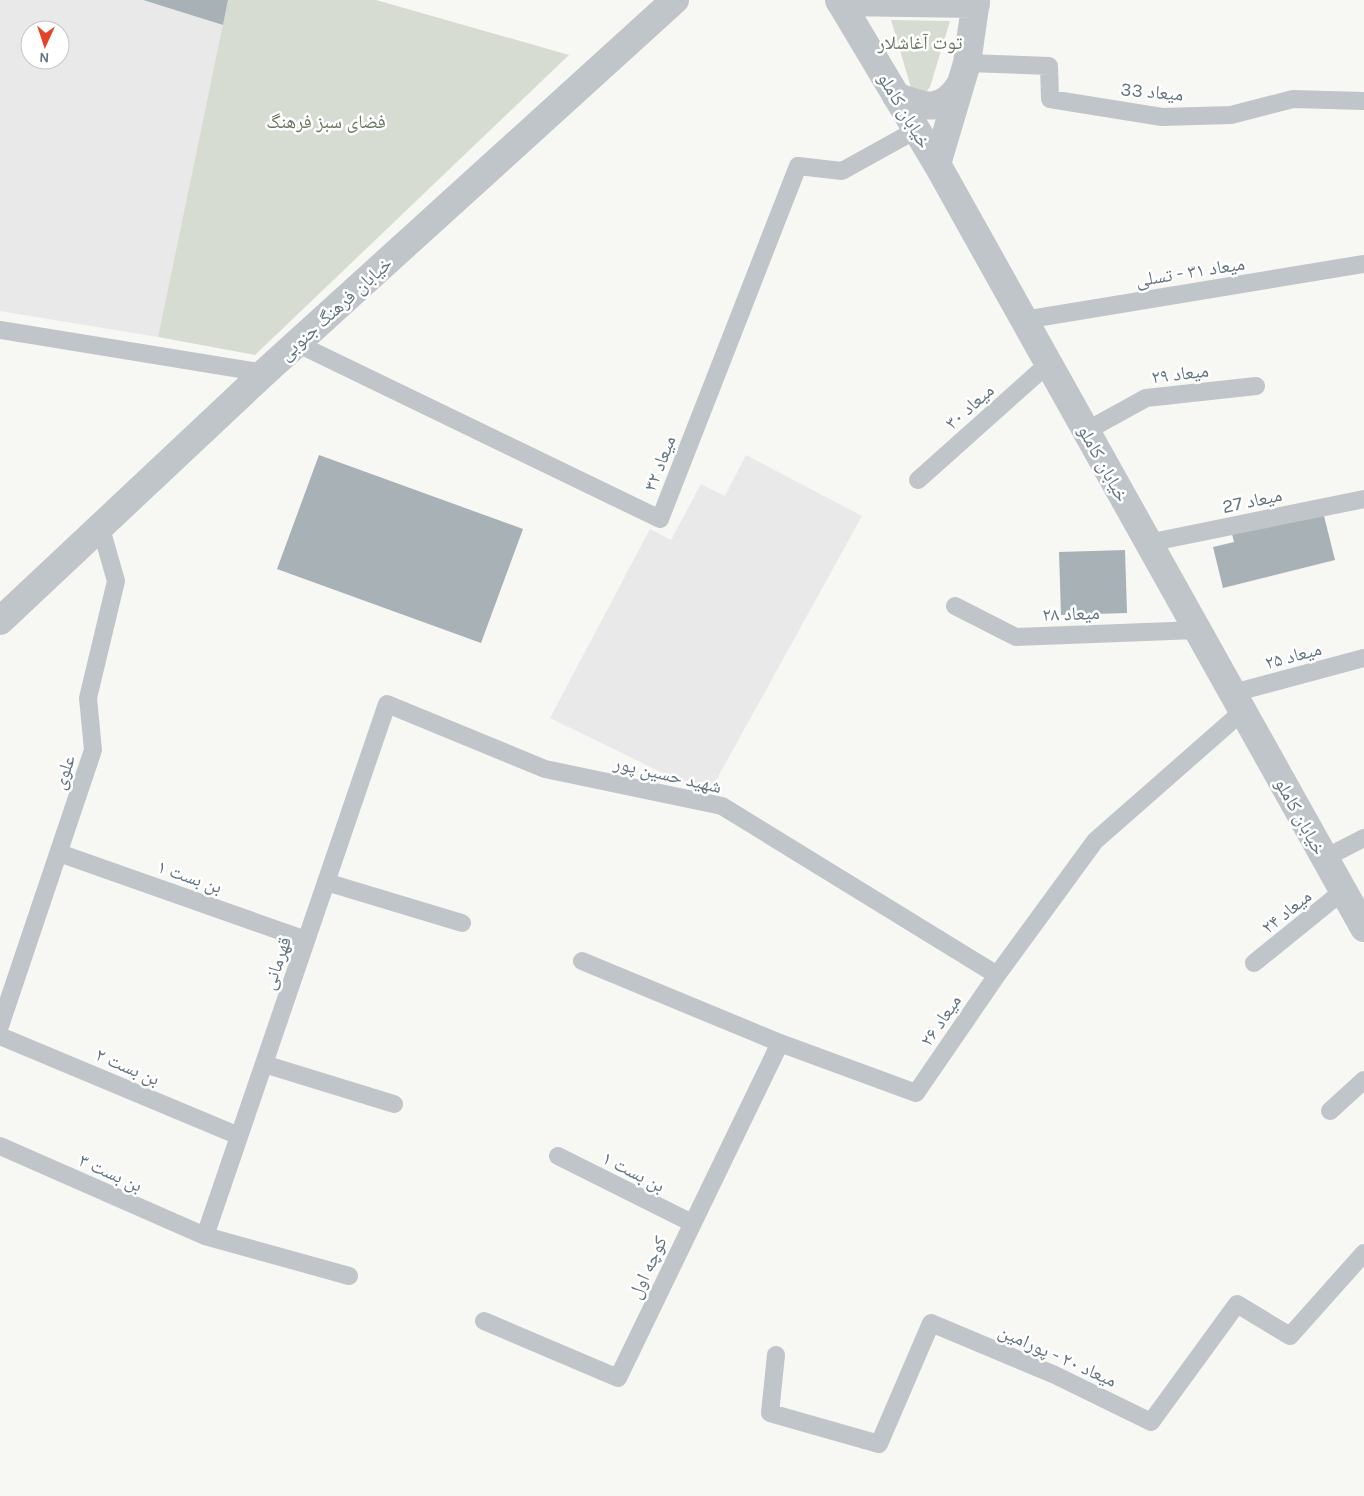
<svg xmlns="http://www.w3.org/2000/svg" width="1364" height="1496" font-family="Karla,'Noto Naskh Arabic',sans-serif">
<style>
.built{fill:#e8e9e8;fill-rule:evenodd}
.green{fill:#d7dcd3}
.building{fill:#a7b1b6}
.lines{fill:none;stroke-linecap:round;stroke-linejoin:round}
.service{stroke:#c0c5c9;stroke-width:18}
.minor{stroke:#c0c5c9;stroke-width:28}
.tertiary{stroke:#c0c5c9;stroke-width:28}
.labels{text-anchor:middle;stroke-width:5;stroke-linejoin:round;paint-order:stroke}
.park-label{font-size:19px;fill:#677861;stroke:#fff}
.street-label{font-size:19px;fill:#627580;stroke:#fff}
</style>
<rect width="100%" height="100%" fill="#f7f7f4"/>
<!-- built -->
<path class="built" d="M 0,0 L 142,0 L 223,25 L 158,337 L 0,311 ZM 30,30 L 60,30 L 60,60 L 30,60 Z
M 746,455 L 862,516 L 708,795 L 550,718 L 650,529 L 671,540 L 701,484 L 725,496 Z"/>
<!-- green -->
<path class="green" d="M 228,0 L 376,0 L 569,55 L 255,355 L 158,337 Z
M 891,20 L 950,21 L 930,87 L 926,92 L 912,91 Z"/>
<!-- building -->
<path class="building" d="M 143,0 L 228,0 L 223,25 Z
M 319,455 L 523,529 L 481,643 L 277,569 Z
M 1323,512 L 1335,560 L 1223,588 L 1213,547 L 1234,542 L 1232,534 Z
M 1125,550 L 1127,613 L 1061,615 L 1059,552 Z"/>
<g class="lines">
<!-- service -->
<path class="service" d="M 967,63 L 1049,66 L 1050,99 L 1162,117 L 1231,115 L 1293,99 L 1364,101
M 1024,320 L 1364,264
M 0,330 L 264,373
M 296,343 L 660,519 L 798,166 L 842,171 L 916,130
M 1086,431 L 1146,398 L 1256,386
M 918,480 L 1048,364
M 1148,543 L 1364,499
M 955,606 L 1016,637 L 1197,630
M 1233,693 L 1364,658
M 59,853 L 306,940
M 1325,858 L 1364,838
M 326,882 L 462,923
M 582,961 L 780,1043 L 916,1093 L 997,975 L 1095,841 L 1243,711
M 1254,963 L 1343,891
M 0,1026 L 93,750 L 88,698 L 116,581 L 100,525
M 0,1036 L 239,1136
M 264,1064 L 394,1104
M 1330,1111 L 1364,1080
M 0,1146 L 205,1236 L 349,1276
M 558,1156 L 692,1223
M 205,1236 L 387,704 L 545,769 L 722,806 L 997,975
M 484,1321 L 618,1378 L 780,1043
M 776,1355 L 770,1413 L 879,1444 L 931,1323 L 1055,1375 L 1151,1422 L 1237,1304 L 1290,1336 L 1364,1253"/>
<!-- minor -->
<path class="minor" d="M 840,2 L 976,4
M 896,96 C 924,107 941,114 960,85
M 937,164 L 967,63 L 976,0
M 0,621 L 264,373 L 675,0"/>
<!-- tertiary -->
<path class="tertiary" d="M 839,0 L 937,164 L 1364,928"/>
</g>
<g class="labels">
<!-- park labels -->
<g class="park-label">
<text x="920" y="49">توت آغاشلار</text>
<text x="326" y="128">فضای سبز فرهنگ</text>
</g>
<!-- street labels -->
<g class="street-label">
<text transform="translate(1152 91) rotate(5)" y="7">میعاد 33</text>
<text transform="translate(905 110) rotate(59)" y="7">خیابان کاملو</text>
<text transform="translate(1190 271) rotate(-9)" y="7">میعاد ۳۱ - تسلی</text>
<text transform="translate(335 308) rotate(-42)" y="7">خیابان فرهنگ جنوبی</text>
<text transform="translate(1180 373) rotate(-7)" y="7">میعاد ۲۹</text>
<text transform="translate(969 406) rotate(-42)" y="7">میعاد ۳۰</text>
<text transform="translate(659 463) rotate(-69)" y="7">میعاد ۳۲</text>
<text transform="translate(1104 463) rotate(61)" y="7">خیابان کاملو</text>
<text transform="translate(1252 500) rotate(-12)" y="7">میعاد 27</text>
<text transform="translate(1071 613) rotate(-2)" y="7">میعاد ۲۸</text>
<text transform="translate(1293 655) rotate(-15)" y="7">میعاد ۲۵</text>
<text transform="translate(63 772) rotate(-71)" y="7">علوی</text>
<text transform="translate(668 774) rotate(13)" y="7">شهید حسین پور</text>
<text transform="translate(1301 816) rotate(61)" y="7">خیابان کاملو</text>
<text transform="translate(190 876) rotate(19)" y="7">بن بست ۱</text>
<text transform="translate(1286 911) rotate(-39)" y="7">میعاد ۲۴</text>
<text transform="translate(276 963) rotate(-71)" y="7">قهرمانی</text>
<text transform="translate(940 1020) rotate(-56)" y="7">میعاد ۲۶</text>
<text transform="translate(128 1066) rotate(23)" y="7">بن بست ۲</text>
<text transform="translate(634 1171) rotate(27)" y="7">بن بست ۱</text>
<text transform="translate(111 1172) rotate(24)" y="7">بن بست ۳</text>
<text transform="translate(647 1267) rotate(-65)" y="7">کوچه اول</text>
<text transform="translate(1058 1355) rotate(24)" y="7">میعاد ۲۰ - پورامین</text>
</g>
</g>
<!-- north arrow -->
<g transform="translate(45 45) rotate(183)"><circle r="24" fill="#ffffff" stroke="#c0c8cc"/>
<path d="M0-4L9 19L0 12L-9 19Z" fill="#e54327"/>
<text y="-8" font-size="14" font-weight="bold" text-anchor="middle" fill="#627580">N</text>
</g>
</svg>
